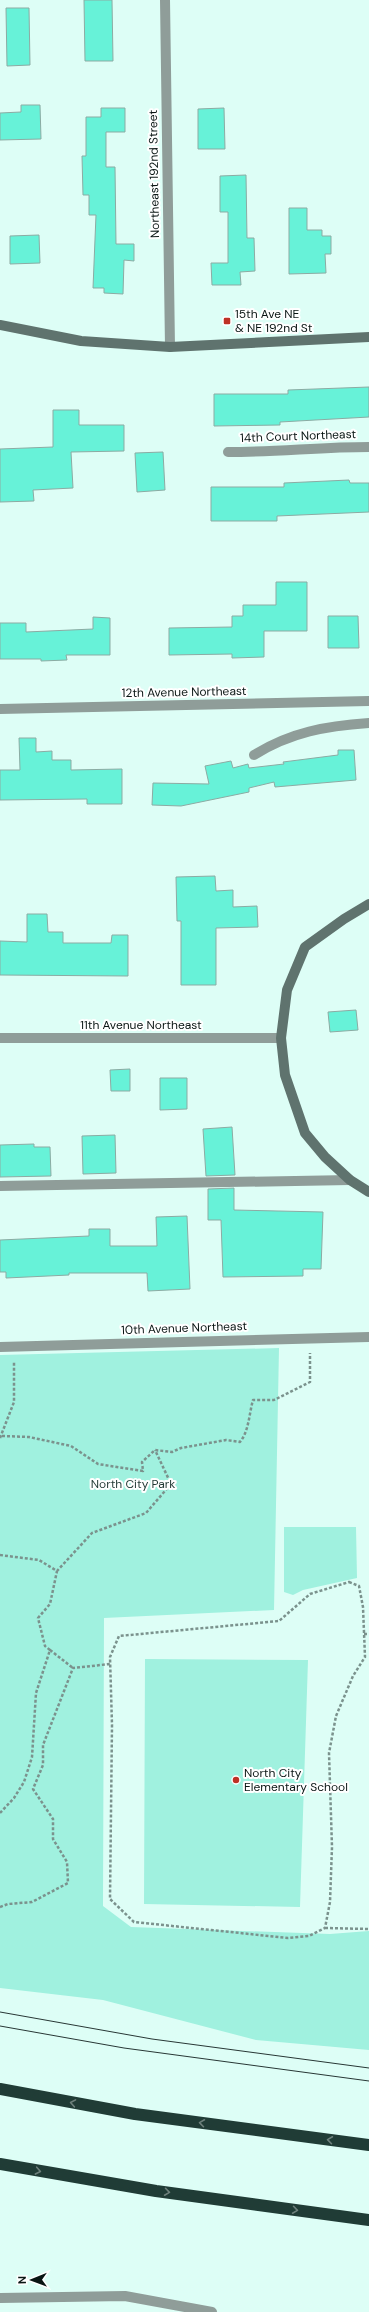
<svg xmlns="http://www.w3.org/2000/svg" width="369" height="2312" font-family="'DM Sans',sans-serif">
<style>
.green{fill:#a0f1df}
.building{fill:#67f2d8;stroke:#8caba3}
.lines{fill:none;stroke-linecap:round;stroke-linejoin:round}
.path{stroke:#7b928d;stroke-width:2.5;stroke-dasharray:3 2;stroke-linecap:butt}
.service{stroke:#8f9d99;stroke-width:10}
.minor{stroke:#8f9d99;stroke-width:10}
.secondary{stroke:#5f736e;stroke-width:10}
.motorway{stroke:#203c36;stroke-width:12}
.tram{stroke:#283735;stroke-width:1}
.oneway{stroke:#6e807c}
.poi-dot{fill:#be3125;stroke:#fff;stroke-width:1.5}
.labels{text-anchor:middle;stroke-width:4;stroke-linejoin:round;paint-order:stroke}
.street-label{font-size:12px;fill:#091513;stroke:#fff}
.poi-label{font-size:12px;fill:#091513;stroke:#fff;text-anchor:start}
.park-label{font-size:12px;fill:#1f3732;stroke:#fff}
</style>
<rect width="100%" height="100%" fill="#ddfef6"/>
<!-- green -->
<path class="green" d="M 279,1348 L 274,1610 L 104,1618 L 103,1906 L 131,1927 L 330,1934 L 369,1931 L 369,2050 L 256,2040 L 103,2000 L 0,1988 L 0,1355 Z
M 284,1527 L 356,1527 L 357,1578 L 303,1590 L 293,1595 L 284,1592 Z
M 145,1659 L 308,1660 L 300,1907 L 144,1904 Z"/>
<!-- building -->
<path class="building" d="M 84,0 L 112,0 L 113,61 L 85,61 Z
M 6,8 L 29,8 L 30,65 L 7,66 Z
M 21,105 L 40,105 L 41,139 L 0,140 L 0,113 L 21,112 Z
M 101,108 L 125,108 L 125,132 L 106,132 L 106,167 L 115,167 L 116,244 L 134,244 L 134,261 L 124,260 L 123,294 L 104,293 L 104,288 L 93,288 L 96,215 L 89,215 L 89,195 L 83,195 L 82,156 L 86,156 L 86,117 L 101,117 Z
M 224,108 L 225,149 L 198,149 L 198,109 Z
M 246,175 L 247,238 L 254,238 L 255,271 L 240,272 L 241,285 L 212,285 L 211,263 L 228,263 L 228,212 L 220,212 L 220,176 Z
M 289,208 L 307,208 L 307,230 L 322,230 L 322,236 L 331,236 L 331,254 L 325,254 L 326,273 L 289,274 Z
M 39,235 L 40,263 L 10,264 L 10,236 Z
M 369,387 L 369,417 L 280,422 L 280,425 L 214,426 L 214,394 L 288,394 L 288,390 Z
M 53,410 L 79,410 L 79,425 L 124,425 L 124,451 L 71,452 L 73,488 L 33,490 L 34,501 L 0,502 L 0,449 L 53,447 Z
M 163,452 L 165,490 L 137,492 L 135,453 Z
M 349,480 L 350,483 L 369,483 L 369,512 L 277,516 L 277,521 L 211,521 L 211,487 L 284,487 L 284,483 Z
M 276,582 L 307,582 L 307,631 L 264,631 L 264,657 L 232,658 L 232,654 L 169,655 L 169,628 L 232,627 L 232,616 L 243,616 L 243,605 L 276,605 Z
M 328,616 L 358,616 L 359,648 L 328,648 Z
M 93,617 L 110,618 L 110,655 L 66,655 L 67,660 L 41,661 L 41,659 L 0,659 L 0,623 L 26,623 L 26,632 L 93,629 Z
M 19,738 L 36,738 L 36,752 L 52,751 L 52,760 L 71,760 L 71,770 L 122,769 L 122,804 L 87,804 L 87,799 L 0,800 L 0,770 L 20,770 Z
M 338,750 L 354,750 L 356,780 L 275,787 L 274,782 L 249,788 L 249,792 L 181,806 L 152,805 L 153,783 L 209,784 L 205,766 L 231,761 L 233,768 L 248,764 L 249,768 L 284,764 L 283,762 L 338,755 Z
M 215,876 L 216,891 L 233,890 L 233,907 L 257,906 L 258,927 L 216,928 L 216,985 L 181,985 L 181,921 L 177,921 L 176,877 Z
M 27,914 L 47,914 L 48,932 L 63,932 L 63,943 L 111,943 L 112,935 L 128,935 L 128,976 L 0,975 L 0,941 L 27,942 Z
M 356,1010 L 358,1030 L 330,1032 L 328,1012 Z
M 130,1069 L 130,1091 L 111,1091 L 110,1070 Z
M 160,1078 L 187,1078 L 187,1109 L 160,1110 Z
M 232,1127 L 235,1175 L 206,1176 L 203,1129 Z
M 115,1135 L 116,1173 L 83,1174 L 82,1136 Z
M 34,1144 L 34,1147 L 50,1147 L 51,1176 L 0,1177 L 0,1145 Z
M 234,1188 L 234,1210 L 323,1212 L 321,1269 L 303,1269 L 303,1276 L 223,1277 L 221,1220 L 208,1220 L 208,1189 Z
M 187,1216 L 190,1289 L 148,1291 L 147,1273 L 69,1273 L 69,1275 L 6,1278 L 6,1272 L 0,1272 L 0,1240 L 89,1236 L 89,1229 L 110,1229 L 110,1246 L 157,1246 L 156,1217 Z"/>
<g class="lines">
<!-- path -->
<path class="path" d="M 2,1436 L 29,1437 L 71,1446 L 98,1464 L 143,1471 L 142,1462 L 155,1450 L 172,1452 L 181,1448 L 226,1440 L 240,1442 C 249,1431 249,1414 253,1400 L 274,1400 L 310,1382 L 310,1353
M 0,1438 L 14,1402 L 14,1361
M 0,1555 L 39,1560 L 57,1571 L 92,1533 L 146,1513 L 171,1484 L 155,1450
M 349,1582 L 359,1586 L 363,1607 L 365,1657 L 353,1676 L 336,1716 L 329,1753 L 332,1847 L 330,1902 L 325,1928 L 309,1936 L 288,1938 L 134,1922 L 110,1899 L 112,1725 L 110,1657 L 119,1636 L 279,1621 L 310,1594 Z
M 364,1634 L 369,1634
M 50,1650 L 73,1668
M 0,1813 L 14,1798 L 24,1782 L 32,1757 L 36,1693 L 50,1650 L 45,1646 L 38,1618 L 50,1604 L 57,1571
M 0,1907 L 8,1904 L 32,1902 L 68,1883 L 67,1862 L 53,1839 L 53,1819 L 33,1789 L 43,1765 L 43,1745 L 73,1668 L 110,1664
M 325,1928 L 369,1929"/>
<!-- service -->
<path class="service" d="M 254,755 C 291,732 326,726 369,723
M 0,1186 L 350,1180"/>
<!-- minor -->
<path class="minor" d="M 165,0 L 170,347
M 228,452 C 276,452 322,447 369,447
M 0,709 L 369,701
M 0,1038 L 281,1038
M 0,1347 L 369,1337
M 0,2298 L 125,2296 L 212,2312"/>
<!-- secondary -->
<path class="secondary" d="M 0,325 L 81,341 L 170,347 L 369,337
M 369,904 L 344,919 L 305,947 L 287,990 L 281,1038 L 285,1075 L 305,1133 L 325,1157 L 350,1180 L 369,1192"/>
<!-- motorway -->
<path class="motorway" d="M 0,2089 L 135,2114 L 369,2145
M 0,2164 L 156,2191 L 369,2220"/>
<!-- tram -->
<path class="tram" d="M 0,2012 L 152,2039 L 369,2068
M 0,2026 L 124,2048 L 369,2081"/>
</g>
<!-- one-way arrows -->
<defs><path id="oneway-chevron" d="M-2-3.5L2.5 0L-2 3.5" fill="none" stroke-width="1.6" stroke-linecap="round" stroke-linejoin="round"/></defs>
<g class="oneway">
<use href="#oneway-chevron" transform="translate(73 2103) rotate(-170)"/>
<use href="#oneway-chevron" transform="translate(202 2123) rotate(-172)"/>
<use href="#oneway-chevron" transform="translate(330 2140) rotate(-172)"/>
<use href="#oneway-chevron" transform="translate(38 2171) rotate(11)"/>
<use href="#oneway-chevron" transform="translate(167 2192) rotate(8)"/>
<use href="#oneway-chevron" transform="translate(295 2210) rotate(8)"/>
</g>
<!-- markers -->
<g class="poi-dot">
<rect x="223" y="317" width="8" height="8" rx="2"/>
<circle cx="236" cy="1780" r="4"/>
</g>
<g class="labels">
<!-- street labels -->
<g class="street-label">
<text transform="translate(154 174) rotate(-91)" y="4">Northeast 192nd Street</text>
<text transform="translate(298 436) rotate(-2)" y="4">14th Court Northeast</text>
<text transform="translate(184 692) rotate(-1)" y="4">12th Avenue Northeast</text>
<text x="141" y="1029">11th Avenue Northeast</text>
<text transform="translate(184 1328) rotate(-2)" y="4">10th Avenue Northeast</text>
</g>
<!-- poi labels -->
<g class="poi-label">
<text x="235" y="318">15th Ave NE<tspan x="235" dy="14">&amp; NE 192nd St</tspan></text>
<text x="244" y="1777">North City<tspan x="244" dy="14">Elementary School</tspan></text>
</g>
<!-- park labels -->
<g class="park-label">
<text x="133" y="1488">North City Park</text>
</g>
</g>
<!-- north arrow -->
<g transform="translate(32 2280) rotate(269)" stroke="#ffffff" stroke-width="3" paint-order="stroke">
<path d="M0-3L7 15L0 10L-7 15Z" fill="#091513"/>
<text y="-6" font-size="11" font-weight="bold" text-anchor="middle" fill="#091513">N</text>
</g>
</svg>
